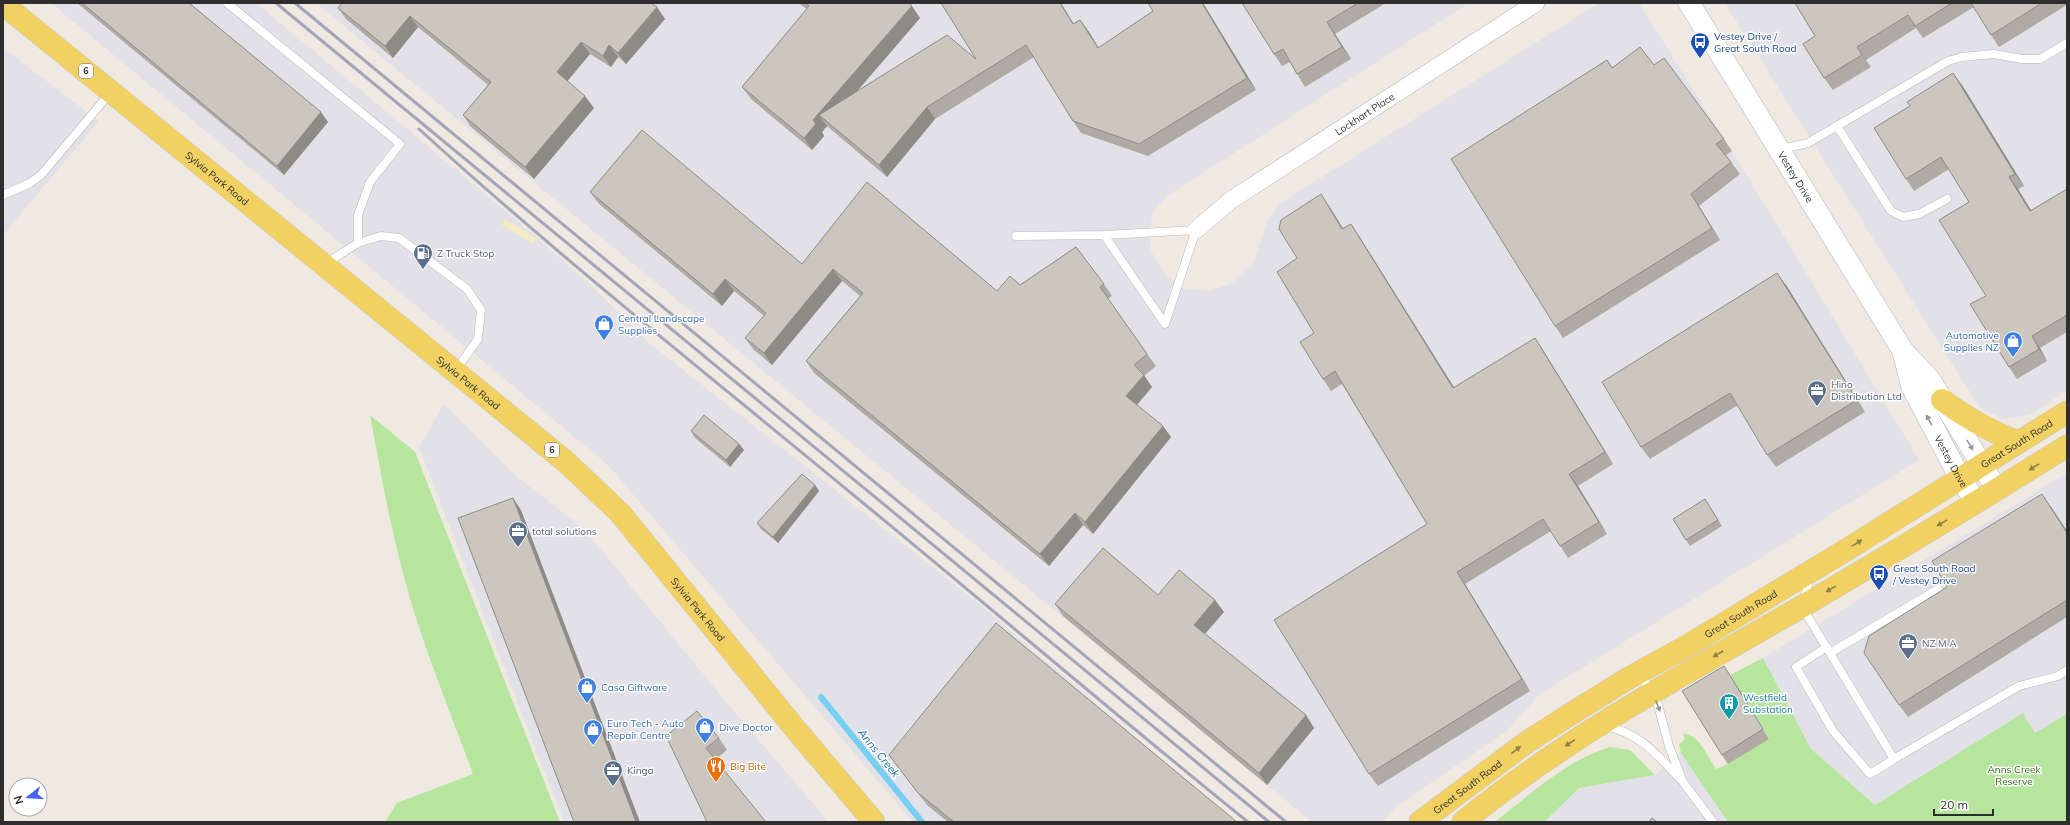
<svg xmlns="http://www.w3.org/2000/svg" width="2070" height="825" font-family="Mulish,sans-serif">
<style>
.industrial{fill:#e3e1e8}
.green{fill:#b6e59e}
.sand{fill:#f3ecc5}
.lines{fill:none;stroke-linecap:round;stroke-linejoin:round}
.stream{stroke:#75cff0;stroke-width:6}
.service-casing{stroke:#b4b7c1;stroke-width:9}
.minor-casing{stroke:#b4b7c1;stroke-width:18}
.tertiary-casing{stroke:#b4b7c1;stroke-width:22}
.primary-casing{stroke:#c9c9c9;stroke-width:23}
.service{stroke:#fff;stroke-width:8}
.minor{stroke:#fff;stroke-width:17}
.tertiary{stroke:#fff;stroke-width:21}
.primary{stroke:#f2d163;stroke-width:22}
.rail{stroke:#a3a6b8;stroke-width:3}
.wall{fill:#afaba4}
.shaded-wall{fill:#8e8b86}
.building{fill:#cbc7bf;stroke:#8e8b86}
.oneway{fill:#969696}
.oneway2{fill:#908048}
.labels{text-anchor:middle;stroke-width:3;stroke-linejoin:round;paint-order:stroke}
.shield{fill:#fff;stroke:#6d6d6d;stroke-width:1}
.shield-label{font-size:9px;font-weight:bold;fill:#2e2e2e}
.transit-label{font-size:10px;fill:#164399;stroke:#fff;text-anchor:start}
.street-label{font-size:10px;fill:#2e2e2e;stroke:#fff}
.service-label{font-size:10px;fill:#4e5e75;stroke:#fff;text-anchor:start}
.shop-label{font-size:10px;fill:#366cbe;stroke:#fff;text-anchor:start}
.culture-label{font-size:10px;fill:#0d838f;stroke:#fff;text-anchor:start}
.food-label{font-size:10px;fill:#c56008;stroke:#fff;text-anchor:start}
.park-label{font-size:10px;fill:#2c6e1b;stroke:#fff}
.water-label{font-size:11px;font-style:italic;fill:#0d6fa3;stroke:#fff}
</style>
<rect width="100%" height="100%" fill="#efe9e1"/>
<!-- industrial -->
<path class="industrial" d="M 51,3 L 256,3 L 533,234 L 600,294 L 649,343 L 968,595 L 1236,822 L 913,822 L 607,464 Z
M 316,3 L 1469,3 L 1170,194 L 1154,210 L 1150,228 L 1151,251 L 1163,271 L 1182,288 L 1209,291 L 1231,284 L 1254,261 L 1267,221 L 1279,204 L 1599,3 L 1639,3 L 1770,213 L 1919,460 L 1540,694 L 1507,731 L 1398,805 L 1383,822 L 1312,822 Z
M 1725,3 L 2067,3 L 2067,390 L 2030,415 L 2003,419 L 1980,408 Z
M 3,48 L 99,121 L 3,235 Z
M 444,404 L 515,475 L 584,529 L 727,703 L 829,822 L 564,822 L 419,447 Z
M 2067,473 L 2067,714 L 2035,733 L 2023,713 L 1875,806 L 1811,749 L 1763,658 Z
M 1681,753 L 1728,822 L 1544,822 L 1579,788 L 1655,775 Z"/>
<!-- green -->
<path class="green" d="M 370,415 L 415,452 L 560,822 L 385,822 L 397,803 L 473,774 C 449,708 421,642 403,573 C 389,521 380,468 370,415 Z
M 1763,658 L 1811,749 L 1875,805 L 2023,713 L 2035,733 L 2067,714 L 2067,822 L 1728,822 L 1681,753 L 1679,744 L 1685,739 L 1683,734 C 1699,733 1708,758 1716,769 L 1728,764 L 1769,738 L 1730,675 Z
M 1610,747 L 1630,750 L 1655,775 L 1579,788 L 1544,822 L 1495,822 C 1531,794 1565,761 1610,747 Z"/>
<!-- sand -->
<path class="sand" d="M 505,219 L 536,238 L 533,244 L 502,225 Z"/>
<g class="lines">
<!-- stream -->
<path class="stream" d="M 821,697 L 922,822"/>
<defs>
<path id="service" d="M 227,3 L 400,144 L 370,182 L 358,215 L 358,243
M 1837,126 L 1891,211 L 1903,217 L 1919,214 L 1947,199
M 1781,149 L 1808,143 L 1948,61 L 1962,57 L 1994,54 L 2022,59 L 2040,59 L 2067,43
M 3,195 L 30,183 L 41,175 L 111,92
M 1196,230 L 1165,324 L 1104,235 Z
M 1016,236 L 1104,235
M 325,264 L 358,243 L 381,236 L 399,238 L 467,289 L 481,310 L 478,339 L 456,370
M 1810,577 L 1802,607 L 1894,759 L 2019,686 L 2058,676 L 2067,670
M 1827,647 L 1796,667 L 1833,731 L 1870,774 L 1894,759
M 1830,653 L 1938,589
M 1605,726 C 1641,733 1659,757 1683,782 L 1669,746 L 1658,705 L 1640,672
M 1683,782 L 1713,822"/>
<g id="minor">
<path id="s1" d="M 1196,230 L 1231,200 L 1536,3"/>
</g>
<g id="tertiary">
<path id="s2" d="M 1689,3 L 1903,351 L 1930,380 L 1997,490"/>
<path id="s3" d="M 1903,352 L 1912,387 L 1960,478 L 1976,502"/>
</g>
<g id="primary">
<path id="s4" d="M 3,4 L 565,461 L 620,513 L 797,731 L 874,822"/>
<path d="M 1942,400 C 1967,418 1990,432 2019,442"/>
<path id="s5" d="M 1420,822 L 1527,742 L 1574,712 L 1627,679 L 1687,646 L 1838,555 L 2067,412"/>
<path d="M 1463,822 C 1568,736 1684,675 1801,607 C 1890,555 1979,501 2067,446"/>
</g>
</defs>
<!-- service casing -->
<use href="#service" class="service-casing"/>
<!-- minor casing -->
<use href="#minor" class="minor-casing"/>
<!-- tertiary casing -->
<use href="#tertiary" class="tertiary-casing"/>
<!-- primary casing -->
<use href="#primary" class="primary-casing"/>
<!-- service -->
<use href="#service" class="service"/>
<!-- minor -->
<use href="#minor" class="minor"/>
<!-- tertiary -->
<use href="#tertiary" class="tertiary"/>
<!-- primary -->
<use href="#primary" class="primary"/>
<!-- rail -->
<path class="rail" d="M 276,3 L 1269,822
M 295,3 L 1286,822
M 419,129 C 558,256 706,373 851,493 C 984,602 1114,714 1248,822"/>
</g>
<!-- wall -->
<path class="wall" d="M 77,3 L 189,3 L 328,122 L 284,175 Z
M 652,3 L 665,19 L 626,64 L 618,57 L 611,67 L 590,54 L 567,81 L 594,108 L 534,179 L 471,127 L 463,115 L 488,85 L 418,27 L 393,58 L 346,19 L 338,8 Z
M 798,3 L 909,3 L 920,18 L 857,91 L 976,59 L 1074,24 L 1080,20 L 1089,32 L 1099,48 L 1153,11 L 1148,3 L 1203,3 L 1256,90 L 1148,156 L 1081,133 L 1073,121 L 1034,57 L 935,119 L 887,177 L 827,126 L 822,132 L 824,136 L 812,150 L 751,99 L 742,87 L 807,9 Z
M 1242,3 L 1386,3 L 1335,34 L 1351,59 L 1305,87 L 1297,74 L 1290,62 L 1282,66 L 1274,54 Z
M 1795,3 L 2067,3 L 2067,5 L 1999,47 L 1991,35 L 1974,7 L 1923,38 L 1916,28 L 1866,60 L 1871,67 L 1833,90 L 1824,78 L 1815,36 Z
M 1607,60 L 1612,67 L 1654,65 L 1724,139 L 1732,151 L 1726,155 L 1740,174 L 1699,206 L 1720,240 L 1563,338 L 1555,326 Z
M 1962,85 L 2024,186 L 2018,189 L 2031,211 L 2067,189 L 2067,332 L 2040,348 L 2047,361 L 2017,379 L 2009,367 L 1986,296 L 1969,202 L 1949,169 L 1914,191 L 1906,179 Z
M 590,192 L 802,264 L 997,291 L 1020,285 L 1104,284 L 1112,296 L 1108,299 L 1156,366 L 1144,376 L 1152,387 L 1137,405 L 1171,437 L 1093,534 L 1083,525 L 1049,566 L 814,373 L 806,361 L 860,296 L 842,281 L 772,365 L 754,350 L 745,338 L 764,316 L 734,291 L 722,306 L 599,204 Z
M 1329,206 L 1343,228 L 1351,224 L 1359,236 L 1454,388 L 1535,338 L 1543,350 L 1613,464 L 1578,486 L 1607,534 L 1568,558 L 1551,531 L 1465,584 L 1530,691 L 1378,786 L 1369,774 L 1427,524 L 1342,384 L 1331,391 L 1323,379 L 1314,333 Z
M 1786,285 L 1865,412 L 1776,467 L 1767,455 L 1738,405 L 1650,459 L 1641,447 Z
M 691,431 L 739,444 L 744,450 L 730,467 L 695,438 Z
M 815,485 L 819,491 L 778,543 L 761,529 L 757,523 Z
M 1705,499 L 1722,526 L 1690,546 L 1686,540 Z
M 2051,506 L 2067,531 L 2067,617 L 1908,717 L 1899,705 L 1947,587 Z
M 1158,595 L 1215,600 L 1224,612 L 1205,634 L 1306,715 L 1314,728 L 1267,785 L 1063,616 L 1055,604 Z
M 1730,675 L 1769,739 L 1728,764 L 1722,755 Z
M 666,736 L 719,738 L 727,750 L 715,760 Z
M 889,755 L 1237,822 L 948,822 L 927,805 Z"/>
<!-- shaded-wall -->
<path class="shaded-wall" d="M 1060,3 L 1061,3 L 1081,36 L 1073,24 Z
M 1202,3 L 1203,3 L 1256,90 L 1247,78 Z
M 912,6 L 920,18 L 829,124 L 819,115 L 827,126 L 822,132 L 824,136 L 812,150 L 804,138 L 813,120 Z
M 657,7 L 665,19 L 626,64 L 618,53 Z
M 410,16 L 418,27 L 393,58 L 385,46 Z
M 1080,20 L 1089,32 L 1106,61 L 1098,48 Z
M 1327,22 L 1335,34 L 1351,59 L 1342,47 Z
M 581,42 L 590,54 L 565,84 L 557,72 Z
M 609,45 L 618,57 L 611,67 L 603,56 Z
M 1953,73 L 1962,85 L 2024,186 L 2015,174 Z
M 585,96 L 594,108 L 534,179 L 525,167 Z
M 927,107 L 935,119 L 887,177 L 879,165 Z
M 321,112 L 328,122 L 284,175 L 277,166 Z
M 2009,177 L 2018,189 L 2039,223 L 2030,211 Z
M 1321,194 L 1329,206 L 1350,241 L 1342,229 Z
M 1691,194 L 1699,206 L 1720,240 L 1712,228 Z
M 1351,224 L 1359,236 L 1462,400 L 1453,388 Z
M 833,269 L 842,281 L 772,365 L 764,353 Z
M 1777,273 L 1786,285 L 1865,412 L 1857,400 Z
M 725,279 L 734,291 L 722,306 L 713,294 Z
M 2032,336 L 2040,348 L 2047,361 L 2039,349 Z
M 1535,338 L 1543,350 L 1613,464 L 1605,452 Z
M 1144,375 L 1152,387 L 1134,408 L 1126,396 Z
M 1163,426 L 1171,437 L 1093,534 L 1085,522 Z
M 739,444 L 744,450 L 730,467 L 726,460 Z
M 1569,474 L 1578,486 L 1607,534 L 1599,522 Z
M 815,485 L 819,491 L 778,543 L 773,537 Z
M 2042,494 L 2067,531 L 2067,533 Z
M 513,498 L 521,510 L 640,822 L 636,822 Z
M 1075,513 L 1083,525 L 1049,566 L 1040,554 Z
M 1457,572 L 1465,584 L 1530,691 L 1522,679 Z
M 1215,600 L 1224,612 L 1202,637 L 1194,625 Z
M 1724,666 L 1730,675 L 1769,739 L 1763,729 Z
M 1306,715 L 1314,728 L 1267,785 L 1259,773 Z"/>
<!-- building -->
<path class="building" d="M 82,3 L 189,3 L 321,112 L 277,166 Z
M 342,3 L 651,3 L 657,7 L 618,53 L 609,45 L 603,56 L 581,42 L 557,72 L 585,96 L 525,167 L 463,115 L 491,82 L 410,16 L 385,46 L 338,8 Z
M 805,3 L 909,3 L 912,6 L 813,120 L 816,124 L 804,138 L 742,87 L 809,6 Z
M 941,3 L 1060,3 L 1073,24 L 1080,20 L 1098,48 L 1153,11 L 1148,3 L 1202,3 L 1247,78 L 1139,144 L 1073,121 L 1026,45 L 927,107 L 879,165 L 819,115 L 947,35 L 976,59 Z
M 1242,3 L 1358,3 L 1327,22 L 1342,47 L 1297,74 L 1283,49 L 1274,54 Z
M 1795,3 L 1952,3 L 1915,26 L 1908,15 L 1857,47 L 1862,55 L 1824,78 L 1803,44 L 1815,36 Z
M 1971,3 L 2042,3 L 1991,35 Z
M 1640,47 L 1654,65 L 1664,58 L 1724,139 L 1716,144 L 1731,162 L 1691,194 L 1712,228 L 1555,326 L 1451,159 L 1607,60 L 1612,68 Z
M 1953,73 L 2015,174 L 2009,177 L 2030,211 L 2067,189 L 2067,315 L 2032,336 L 2039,349 L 2009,367 L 1970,304 L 1986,296 L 1939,220 L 1969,202 L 1941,157 L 1906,179 L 1874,128 L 1910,106 L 1907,102 Z
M 642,130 L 802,264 L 867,182 L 997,291 L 1010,276 L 1020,285 L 1076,247 L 1104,284 L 1100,287 L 1147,354 L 1134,365 L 1144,375 L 1126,396 L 1163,426 L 1085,522 L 1075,513 L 1040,554 L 806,361 L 863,293 L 833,269 L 764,353 L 745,338 L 766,313 L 725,279 L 713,294 L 590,192 Z
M 1321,194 L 1342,229 L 1351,224 L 1453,388 L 1535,338 L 1605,452 L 1569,474 L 1599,522 L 1560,546 L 1543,519 L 1457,572 L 1522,679 L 1369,774 L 1274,620 L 1427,524 L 1335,371 L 1323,379 L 1300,342 L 1314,333 L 1277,272 L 1297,258 L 1279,229 L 1281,220 Z
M 1777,273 L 1857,400 L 1767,455 L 1730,393 L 1641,447 L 1602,382 Z
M 704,415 L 739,444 L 726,460 L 691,431 Z
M 802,474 L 815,485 L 773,537 L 757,523 Z
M 2042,494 L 2067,533 L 2067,600 L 1899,705 L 1864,653 L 1869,636 L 1947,587 L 1932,561 Z
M 513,498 L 636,822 L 574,822 L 458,518 Z
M 1705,499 L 1718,520 L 1686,540 L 1673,519 Z
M 1103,548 L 1158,595 L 1179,570 L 1215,600 L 1194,625 L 1306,715 L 1259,773 L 1055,604 Z
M 996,623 L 1237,822 L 954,822 L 918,793 L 889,755 Z
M 1724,666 L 1763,729 L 1722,755 L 1682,691 Z
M 697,711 L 719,738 L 706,748 L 766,822 L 707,822 L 666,736 Z
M 1652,818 L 1657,822 L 1649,822 Z"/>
<!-- one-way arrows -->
<defs><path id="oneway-solid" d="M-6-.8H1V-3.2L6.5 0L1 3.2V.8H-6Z"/></defs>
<g class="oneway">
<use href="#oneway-solid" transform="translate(1929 420) rotate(-118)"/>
<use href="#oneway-solid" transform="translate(1970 445) rotate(58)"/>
<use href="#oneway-solid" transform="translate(1658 706) rotate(69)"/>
</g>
<g class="oneway2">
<use href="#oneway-solid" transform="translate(2034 467) rotate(148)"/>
<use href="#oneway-solid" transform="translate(1942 523) rotate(149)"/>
<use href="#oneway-solid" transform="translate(1857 543) rotate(-32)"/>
<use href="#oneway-solid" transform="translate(1831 589) rotate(149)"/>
<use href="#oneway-solid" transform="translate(1718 654) rotate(150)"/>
<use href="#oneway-solid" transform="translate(1570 743) rotate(147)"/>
<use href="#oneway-solid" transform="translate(1516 750) rotate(-37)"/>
</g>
<!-- icons -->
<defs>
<symbol id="bus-pin" viewBox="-11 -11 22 30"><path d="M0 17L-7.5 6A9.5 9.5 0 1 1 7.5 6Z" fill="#1a4fb4" stroke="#fff"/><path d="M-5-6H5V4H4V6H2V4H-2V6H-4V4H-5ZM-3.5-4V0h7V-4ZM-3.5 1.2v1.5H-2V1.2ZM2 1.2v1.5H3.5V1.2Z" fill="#fff"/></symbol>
<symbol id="fuel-pin" viewBox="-11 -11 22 30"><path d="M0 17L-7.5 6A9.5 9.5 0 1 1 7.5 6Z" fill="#5c6f8a" stroke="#fff"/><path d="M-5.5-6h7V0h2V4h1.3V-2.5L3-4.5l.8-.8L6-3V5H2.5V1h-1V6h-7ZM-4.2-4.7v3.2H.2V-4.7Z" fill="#fff"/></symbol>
<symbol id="shop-pin" viewBox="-11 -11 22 30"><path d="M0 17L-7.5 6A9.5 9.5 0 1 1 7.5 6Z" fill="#3f7fe0" stroke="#fff"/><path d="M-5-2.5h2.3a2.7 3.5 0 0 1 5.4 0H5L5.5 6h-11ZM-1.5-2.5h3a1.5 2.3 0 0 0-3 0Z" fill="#fff"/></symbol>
<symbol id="office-pin" viewBox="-11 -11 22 30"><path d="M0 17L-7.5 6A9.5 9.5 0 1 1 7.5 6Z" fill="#5c6f8a" stroke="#fff"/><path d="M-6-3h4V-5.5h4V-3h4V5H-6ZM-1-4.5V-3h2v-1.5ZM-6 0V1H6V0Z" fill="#fff"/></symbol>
<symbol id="building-pin" viewBox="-11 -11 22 30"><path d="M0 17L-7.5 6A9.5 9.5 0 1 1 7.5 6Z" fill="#0f9aa8" stroke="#fff"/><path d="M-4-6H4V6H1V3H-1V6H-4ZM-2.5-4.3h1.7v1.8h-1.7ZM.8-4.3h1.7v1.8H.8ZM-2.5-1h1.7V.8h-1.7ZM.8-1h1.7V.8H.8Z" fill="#fff"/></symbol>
<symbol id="restaurant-pin" viewBox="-11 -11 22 30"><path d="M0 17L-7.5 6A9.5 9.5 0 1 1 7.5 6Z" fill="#e8710a" stroke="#fff"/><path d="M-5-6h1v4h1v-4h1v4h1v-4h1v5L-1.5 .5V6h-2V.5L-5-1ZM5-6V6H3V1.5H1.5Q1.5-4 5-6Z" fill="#fff"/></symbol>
</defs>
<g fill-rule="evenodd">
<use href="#bus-pin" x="1689" y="31" width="22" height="30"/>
<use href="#fuel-pin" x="412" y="242" width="22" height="30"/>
<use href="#shop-pin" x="593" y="313" width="22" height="30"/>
<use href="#shop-pin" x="2002" y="330" width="22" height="30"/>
<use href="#office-pin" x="1806" y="379" width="22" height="30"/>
<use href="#office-pin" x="507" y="520" width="22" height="30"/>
<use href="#bus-pin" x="1868" y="563" width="22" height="30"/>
<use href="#office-pin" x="1897" y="632" width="22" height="30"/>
<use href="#shop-pin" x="576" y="676" width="22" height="30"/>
<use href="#building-pin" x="1718" y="692" width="22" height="30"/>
<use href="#shop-pin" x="694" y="716" width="22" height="30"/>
<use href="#shop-pin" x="582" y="718" width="22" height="30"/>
<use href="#restaurant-pin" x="705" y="755" width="22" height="30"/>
<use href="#office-pin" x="602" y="759" width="22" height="30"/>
</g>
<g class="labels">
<!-- shield labels -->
<g class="shield">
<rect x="79" y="64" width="14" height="14" rx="3"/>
<rect x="545" y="443" width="14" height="14" rx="3"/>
</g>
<g class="shield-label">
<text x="86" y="74">6</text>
<text x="552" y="453">6</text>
</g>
<!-- transit labels -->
<g class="transit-label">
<text x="1714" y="40">Vestey Drive /<tspan x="1714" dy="12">Great South Road</tspan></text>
<text x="1893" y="572">Great South Road<tspan x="1893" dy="12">/ Vestey Drive</tspan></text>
</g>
<!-- street labels -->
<g class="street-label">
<text dy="4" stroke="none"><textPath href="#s1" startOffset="205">Lockhart Place</textPath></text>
<text dy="4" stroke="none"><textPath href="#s4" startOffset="276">Sylvia Park Road</textPath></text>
<text dy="4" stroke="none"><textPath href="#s2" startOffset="204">Vestey Drive</textPath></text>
<text dy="4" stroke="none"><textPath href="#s4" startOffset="600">Sylvia Park Road</textPath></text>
<text dy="4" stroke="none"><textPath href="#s5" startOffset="707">Great South Road</textPath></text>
<text dy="4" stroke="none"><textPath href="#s3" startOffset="120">Vestey Drive</textPath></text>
<text dy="4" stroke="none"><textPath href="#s4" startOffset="924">Sylvia Park Road</textPath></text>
<text dy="4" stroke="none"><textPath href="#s5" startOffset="383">Great South Road</textPath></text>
<text dy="4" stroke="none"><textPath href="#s5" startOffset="59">Great South Road</textPath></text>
</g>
<!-- service labels -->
<g class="service-label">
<text x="437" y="257">Z Truck Stop</text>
<text x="1831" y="388">Hino<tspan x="1831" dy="12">Distribution Ltd</tspan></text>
<text x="532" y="535">total solutions</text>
<text x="1922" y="647">NZ M A</text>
<text x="627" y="774">Kinga</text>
</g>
<!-- shop labels -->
<g class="shop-label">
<text x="618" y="322">Central Landscape<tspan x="618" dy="12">Supplies</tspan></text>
<text x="1999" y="339" text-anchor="end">Automotive<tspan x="1999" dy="12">Supplies NZ</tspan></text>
<text x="601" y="691">Casa Giftware</text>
<text x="607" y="727">Euro Tech - Auto<tspan x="607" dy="12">Repair Centre</tspan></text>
<text x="719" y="731">Dive Doctor</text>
</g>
<!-- culture labels -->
<g class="culture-label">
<text x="1743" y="701">Westfield<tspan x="1743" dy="12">Substation</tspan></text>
</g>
<!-- food labels -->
<g class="food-label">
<text x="730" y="770">Big Bite</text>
</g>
<!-- park labels -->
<g class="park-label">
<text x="2014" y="773">Anns Creek<tspan x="2014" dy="12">Reserve</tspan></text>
</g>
<!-- water labels -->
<g class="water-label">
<text transform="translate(879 753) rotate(51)" y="4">Anns Creek</text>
</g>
</g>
<!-- border -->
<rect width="2070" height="825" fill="none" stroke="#2e2e2e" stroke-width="8"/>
<!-- north arrow -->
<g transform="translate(28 797) rotate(253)"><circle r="19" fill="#ffffff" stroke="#ababab"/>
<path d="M0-3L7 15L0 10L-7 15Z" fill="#4264fb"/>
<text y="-6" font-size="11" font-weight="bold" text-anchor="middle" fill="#2e2e2e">N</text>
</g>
<!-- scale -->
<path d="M1934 809v6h59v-6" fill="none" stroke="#2e2e2e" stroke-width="2"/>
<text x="1940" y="809" font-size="12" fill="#2e2e2e" stroke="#ffffff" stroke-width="3" paint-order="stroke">20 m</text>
</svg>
